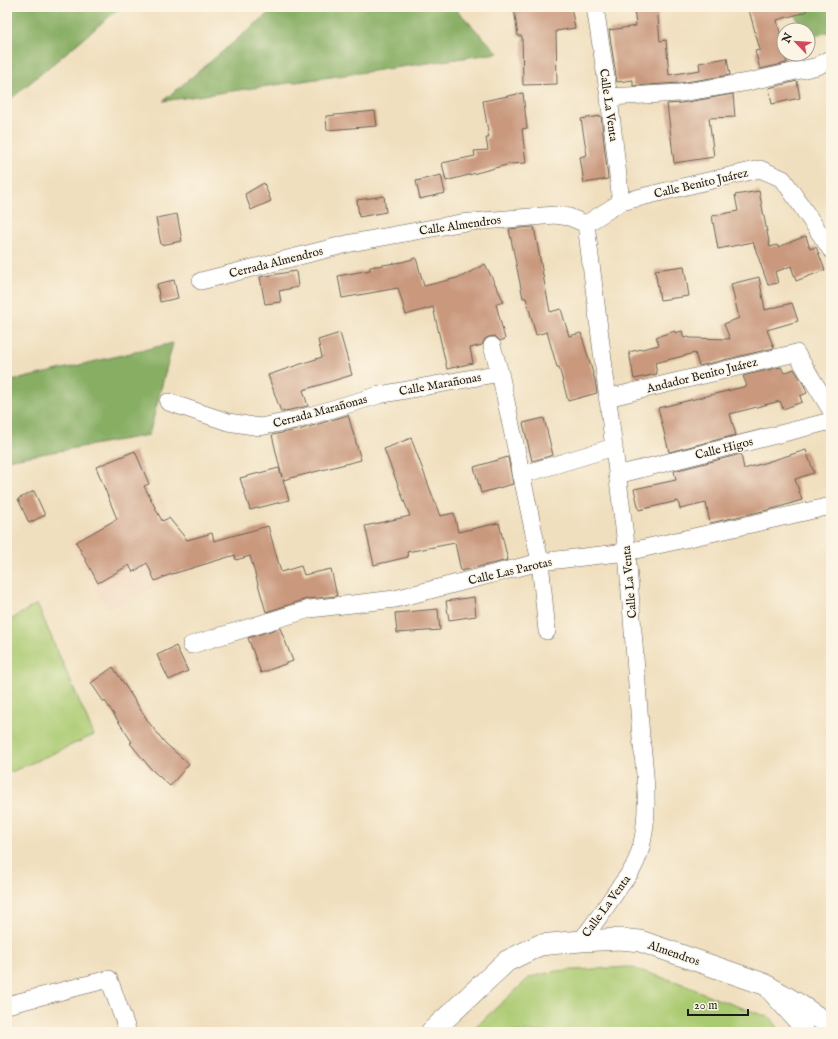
<svg xmlns="http://www.w3.org/2000/svg" width="838" height="1039" font-family="'IM FELL English',serif">
<style>
.built{fill:#f0d6bc}
.green{fill:#aaca71;stroke:#637346}
.forest{fill:#87ae63;stroke:#526540}
.building{fill:#c9987d}
.lines{fill:none;stroke-linecap:round;stroke-linejoin:round}
.minor-casing{stroke:#666055;stroke-width:18}
.tertiary-casing{stroke:#666055;stroke-width:22}
.minor{stroke:#fff;stroke-width:17}
.tertiary{stroke:#fff;stroke-width:21}
.labels{text-anchor:middle;stroke-width:3;stroke-linejoin:round;paint-order:stroke}
.street-label{font-size:12px;fill:#1c1c1c;stroke:#fcf5e5}
</style>
<rect width="100%" height="100%" fill="#fcf5e5"/>
<filter id="ink" filterUnits="userSpaceOnUse"><feTurbulence type="fractalNoise" baseFrequency=".025" numOctaves="2"/><feDisplacementMap in="SourceGraphic" scale="8" xChannelSelector="R" yChannelSelector="G"/><feConvolveMatrix kernelMatrix="1 2 1 2 8 2 1 2 1" color-interpolation-filters="sRGB"/></filter>
<filter id="wash" filterUnits="userSpaceOnUse"><feTurbulence type="fractalNoise" baseFrequency=".012" numOctaves="4" result="noise"/><feDisplacementMap in="SourceGraphic" scale="16" xChannelSelector="R" yChannelSelector="G"/><feGaussianBlur stdDeviation="0.9" result="paint"/><feColorMatrix in="noise" values="0 0 0 0 0 0 0 0 0 0 0 0 0 0 0 0 0 1.4 0 .05"/><feComposite in="paint" operator="in"/></filter>
<g filter="url(#wash)">
<rect width="100%" height="100%" fill="#f0dfbe"/>
<!-- built -->
<path class="built" d="M 162,498 L 189,572 L 107,609 L 70,541 Z"/>
<!-- green -->
<path class="green" d="M 37,604 L 94,735 L 7,774 L 7,622 Z
M 629,967 L 680,983 L 717,999 L 771,1018 L 781,1032 L 470,1032 L 530,977 L 557,971 Z"/>
<!-- forest -->
<path class="forest" d="M 7,7 L 121,7 L 7,102 Z
M 276,7 L 454,7 L 498,53 L 163,101 Z
M 789,7 L 829,7 L 831,10 L 831,31 L 810,38 L 808,35 L 808,30 L 805,30 Z
M 173,343 L 149,435 L 7,460 L 7,382 Z"/>
<g id="blocks">
<!-- building -->
<path class="building" d="M 524,7 L 571,7 L 575,28 L 556,31 L 557,84 L 523,85 L 522,36 L 518,36 L 514,9 Z
M 634,7 L 657,7 L 660,41 L 666,40 L 669,75 L 700,70 L 699,63 L 727,58 L 730,75 L 679,83 L 633,86 L 633,80 L 617,82 L 609,30 L 636,26 Z
M 762,7 L 806,7 L 806,12 L 777,20 L 787,63 L 760,69 L 755,51 L 760,50 L 749,10 Z
M 797,81 L 800,98 L 772,104 L 769,88 Z
M 523,93 L 527,128 L 522,129 L 526,163 L 510,164 L 446,181 L 442,163 L 475,156 L 474,151 L 488,150 L 486,138 L 489,138 L 483,101 Z
M 733,94 L 735,117 L 709,118 L 714,157 L 674,163 L 667,104 L 682,103 Z
M 375,111 L 377,126 L 327,130 L 326,116 Z
M 601,116 L 608,179 L 584,183 L 580,157 L 587,155 L 581,119 Z
M 441,175 L 445,193 L 420,199 L 416,181 Z
M 264,183 L 271,201 L 251,210 L 245,194 Z
M 759,191 L 770,247 L 777,245 L 778,247 L 806,236 L 810,249 L 816,247 L 825,270 L 796,281 L 791,266 L 775,272 L 778,283 L 768,285 L 753,242 L 718,249 L 712,216 L 738,211 L 735,195 Z
M 384,196 L 386,212 L 359,217 L 357,200 Z
M 177,214 L 182,241 L 161,245 L 156,218 Z
M 534,227 L 550,312 L 561,309 L 569,336 L 581,333 L 595,380 L 597,393 L 568,401 L 559,367 L 557,367 L 547,332 L 536,335 L 526,298 L 523,298 L 509,229 Z
M 416,258 L 424,286 L 461,277 L 485,264 L 504,302 L 496,304 L 505,339 L 500,341 L 495,336 L 489,337 L 485,339 L 482,345 L 470,348 L 473,363 L 447,369 L 433,307 L 406,315 L 398,288 L 342,298 L 338,276 L 370,270 L 370,267 L 402,262 Z
M 684,266 L 689,296 L 660,300 L 655,270 Z
M 296,271 L 298,287 L 279,291 L 281,302 L 265,304 L 260,277 Z
M 759,277 L 765,310 L 792,303 L 798,321 L 767,330 L 774,348 L 699,366 L 695,353 L 655,363 L 657,374 L 634,379 L 629,352 L 659,345 L 656,337 L 675,331 L 675,333 L 682,331 L 684,338 L 689,337 L 690,338 L 730,339 L 724,324 L 739,318 L 731,284 Z
M 174,280 L 178,298 L 160,302 L 157,284 Z
M 340,333 L 352,375 L 303,390 L 308,406 L 281,412 L 268,375 L 322,357 L 318,340 Z
M 781,367 L 784,373 L 794,369 L 804,385 L 807,393 L 800,396 L 802,402 L 783,409 L 780,401 L 730,414 L 736,435 L 669,452 L 658,408 L 747,386 L 743,376 Z
M 348,415 L 361,460 L 283,480 L 289,500 L 250,510 L 240,478 L 279,468 L 282,477 L 272,435 L 302,429 Z
M 544,418 L 553,455 L 532,461 L 523,423 Z
M 411,438 L 440,516 L 454,513 L 458,532 L 499,523 L 508,560 L 461,571 L 455,543 L 407,552 L 408,557 L 374,565 L 365,526 L 410,516 L 384,449 Z
M 806,450 L 814,473 L 795,479 L 802,500 L 776,508 L 710,523 L 706,503 L 680,509 L 678,501 L 639,510 L 634,489 L 676,480 L 674,471 L 741,454 L 744,469 Z
M 135,451 L 149,484 L 144,486 L 162,521 L 169,518 L 187,540 L 212,533 L 214,541 L 268,526 L 281,572 L 301,566 L 304,575 L 331,569 L 337,596 L 307,599 L 266,612 L 250,556 L 236,560 L 235,555 L 169,575 L 155,581 L 147,563 L 133,572 L 129,565 L 98,583 L 76,542 L 117,519 L 96,467 Z
M 508,457 L 513,484 L 481,493 L 474,467 Z
M 34,491 L 45,515 L 29,523 L 18,499 Z
M 474,597 L 476,616 L 449,620 L 446,601 Z
M 438,609 L 440,630 L 397,633 L 395,613 Z
M 280,628 L 293,661 L 261,673 L 248,638 Z
M 176,646 L 188,671 L 169,680 L 157,655 Z
M 113,667 L 150,724 L 165,743 L 189,764 L 170,786 L 151,769 L 130,743 L 132,742 L 105,701 L 104,702 L 91,683 Z"/>
</g>
</g>
<g filter="url(#ink)">
<use href="#blocks" fill-opacity="0" stroke="#666055" stroke-width="1"/>
<g class="lines">
<defs>
<path id="minor" d="M 595,7 L 609,97 L 621,202
M 609,97 L 680,93 L 748,82 L 818,66 L 831,58
M 586,224 L 621,202 L 695,184 L 760,169 L 783,179 L 831,250
M 201,281 L 351,243 L 460,223 L 555,215 L 569,217 L 586,224 L 627,552 L 641,737 C 646,776 652,830 634,866 C 630,874 623,882 618,889 C 606,907 594,924 581,941
M 492,346 L 500,373 L 540,562 L 547,631
M 607,398 L 796,353 L 831,410
M 168,402 L 228,422 L 260,427 L 299,419 L 379,395 L 500,373
M 521,475 L 614,447
M 617,475 L 831,421
M 191,645 L 310,609 L 395,599 L 540,562 L 627,552 L 831,506
M 770,992 L 806,1032
M 7,1005 L 109,979 L 128,1032"/>
<path id="tertiary" d="M 431,1032 L 507,961 L 540,945 L 581,941 L 620,939 L 640,941 L 764,984 L 798,1004 L 831,1026"/>
</defs>
<!-- minor casing -->
<use href="#minor" class="minor-casing"/>
<!-- tertiary casing -->
<use href="#tertiary" class="tertiary-casing"/>
<!-- minor -->
<use href="#minor" class="minor"/>
<!-- tertiary -->
<use href="#tertiary" class="tertiary"/>
</g>
</g>
<g class="labels">
<!-- street labels -->
<g class="street-label">
<text transform="translate(609 105) rotate(82)" y="4">Calle La Venta</text>
<text transform="translate(701 183) rotate(-13)" y="4">Calle Benito Juárez</text>
<text transform="translate(460 225) rotate(-8)" y="4">Calle Almendros</text>
<text transform="translate(276 262) rotate(-14)" y="4">Cerrada Almendros</text>
<text transform="translate(702 375) rotate(-14)" y="4">Andador Benito Juárez</text>
<text transform="translate(440 384) rotate(-10)" y="4">Calle Marañonas</text>
<text transform="translate(320 411) rotate(-15)" y="4">Cerrada Marañonas</text>
<text transform="translate(724 448) rotate(-14)" y="4">Calle Higos</text>
<text transform="translate(510 571) rotate(-13)" y="4">Calle Las Parotas</text>
<text transform="translate(629 582) rotate(-95)" y="4">Calle La Venta</text>
<text transform="translate(606 906) rotate(-54)" y="4">Calle La Venta</text>
<text transform="translate(674 953) rotate(19)" y="4">Almendros</text>
</g>
</g>
<!-- margin -->
<rect width="838" height="1039" fill="none" stroke="#fcf5e5" stroke-width="24"/>
<!-- north arrow -->
<g transform="translate(796 42) rotate(295)"><circle r="19" fill="#fcf5e5" stroke="#a29e95"/>
<path d="M0-3L7 15L0 10L-7 15Z" fill="#d1495b"/>
<text y="-6" font-size="11" font-weight="bold" text-anchor="middle" fill="#1c1c1c">N</text>
</g>
<!-- scale -->
<path d="M688 1009v6h60v-6" fill="none" stroke="#1c1c1c" stroke-width="2"/>
<text x="694" y="1009" font-size="12" fill="#1c1c1c" stroke="#fcf5e5" stroke-width="3" paint-order="stroke">20 m</text>
</svg>
